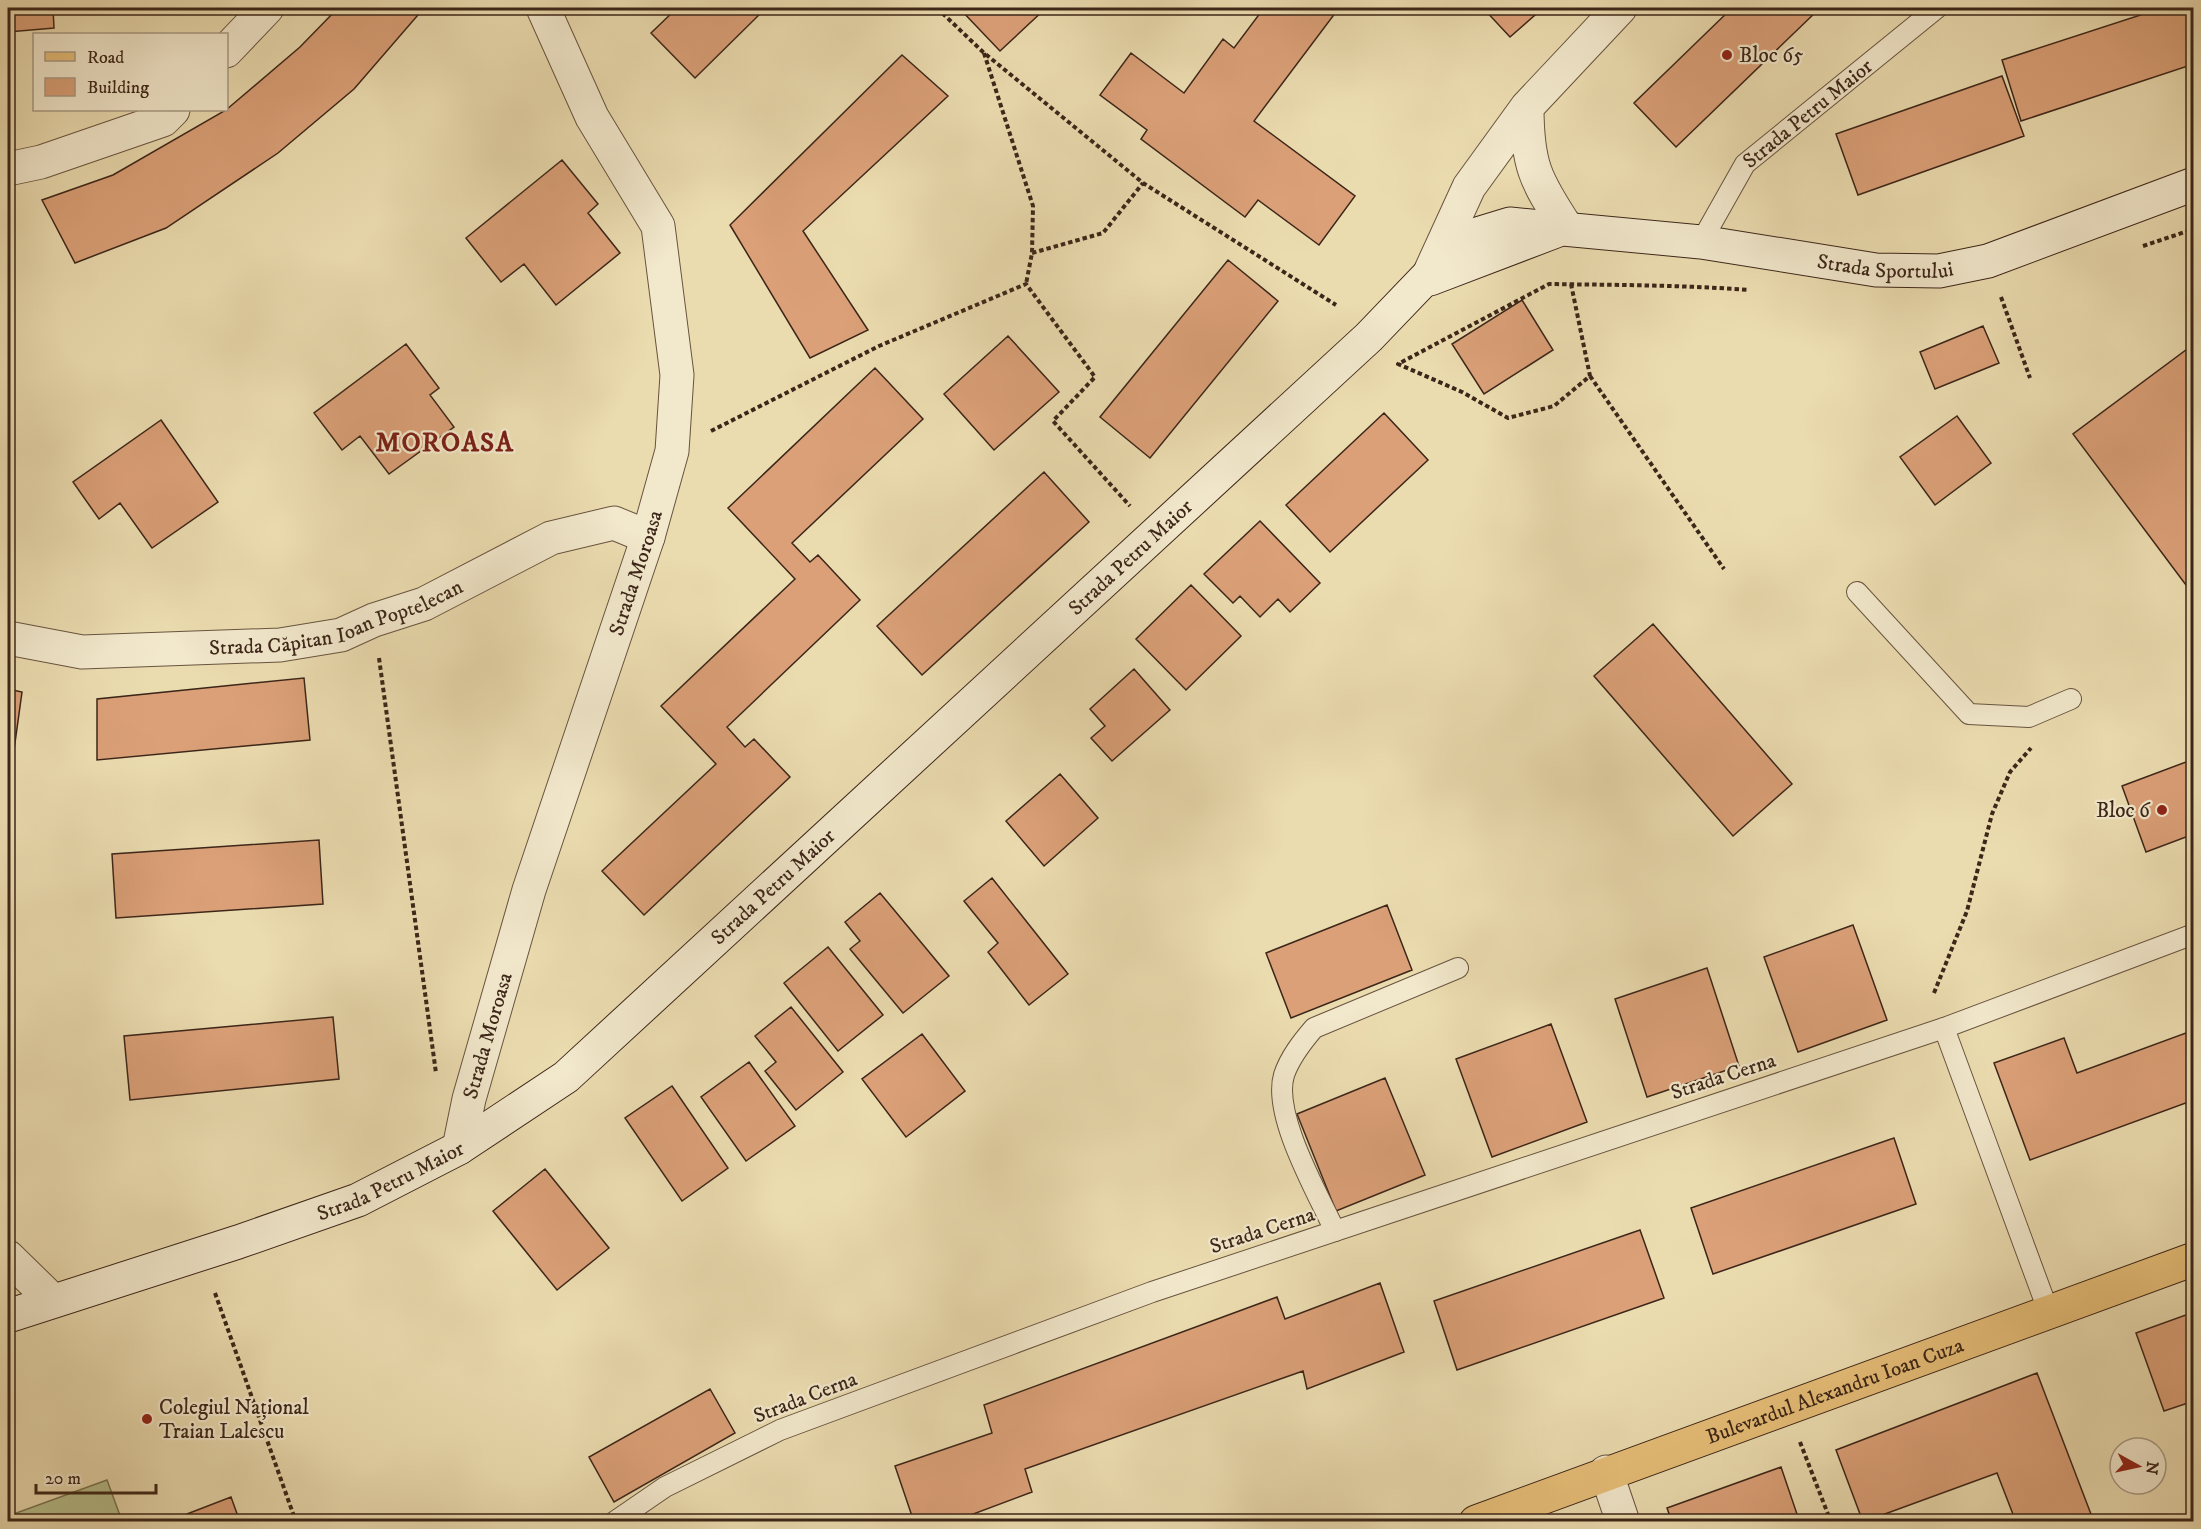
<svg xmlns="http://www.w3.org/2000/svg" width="2201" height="1529" font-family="'IM FELL DW Pica',serif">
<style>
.green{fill:#b7c08c;stroke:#7a7352;stroke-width:1.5}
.building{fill:#dba078;stroke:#3c2619;stroke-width:1.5}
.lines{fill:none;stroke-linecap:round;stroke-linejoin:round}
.service-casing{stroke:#68543f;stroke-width:22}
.minor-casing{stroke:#68543f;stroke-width:35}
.tertiary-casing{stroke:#68543f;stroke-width:35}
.secondary-casing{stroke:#3c2619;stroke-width:35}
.primary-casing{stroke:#3c2619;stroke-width:35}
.path{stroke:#3c2619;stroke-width:4;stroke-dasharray:4.5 3;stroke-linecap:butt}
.service{stroke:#f2e8cc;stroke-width:20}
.minor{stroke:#f2e8cc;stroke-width:33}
.tertiary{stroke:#f2e8cc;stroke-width:33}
.secondary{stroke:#f2e8cc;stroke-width:33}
.primary{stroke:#e6be78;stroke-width:33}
.poi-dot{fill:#8f2418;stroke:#f2e8cc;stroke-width:2}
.labels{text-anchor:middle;stroke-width:4.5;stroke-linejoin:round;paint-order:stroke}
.poi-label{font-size:21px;fill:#3c2619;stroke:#f2e8cc;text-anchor:start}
.street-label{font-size:21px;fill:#3c2619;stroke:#f2e8cc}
.district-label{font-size:27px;font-weight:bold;letter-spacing:1.5px;fill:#7a1f14;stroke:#f2e8cc}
</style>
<rect width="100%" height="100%" fill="#ebdcb0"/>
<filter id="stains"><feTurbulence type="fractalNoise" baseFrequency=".00333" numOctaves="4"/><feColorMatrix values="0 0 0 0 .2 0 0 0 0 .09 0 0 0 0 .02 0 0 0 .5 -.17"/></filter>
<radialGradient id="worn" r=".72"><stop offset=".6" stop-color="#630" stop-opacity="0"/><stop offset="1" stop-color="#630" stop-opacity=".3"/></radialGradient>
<!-- green -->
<path class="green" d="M 107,1480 L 122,1521 L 8,1521 L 8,1516 Z"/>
<!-- building -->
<path class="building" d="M 8,8 L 53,8 L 54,28 L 8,32 Z
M 338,8 L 424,8 L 354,89 L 278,153 L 166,228 L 75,263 L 42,200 L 113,175 L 226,110 L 300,47 Z
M 677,8 L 766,8 L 695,78 L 651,33 Z
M 959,8 L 1046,8 L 1000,51 Z
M 1255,8 L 1339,8 L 1254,121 L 1355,196 L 1319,245 L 1258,200 L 1245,217 L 1141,139 L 1147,130 L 1100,95 L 1131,53 L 1184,93 L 1223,39 L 1234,48 L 1261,12 Z
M 1483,8 L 1543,8 L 1510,37 Z
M 1732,8 L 1820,8 L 1676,147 L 1634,103 Z
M 2162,8 L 2194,8 L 2194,64 L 2021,121 L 2002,60 Z
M 902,55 L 948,96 L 803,231 L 868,330 L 810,358 L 730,225 Z
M 2002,76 L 2024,136 L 1858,195 L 1836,134 Z
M 562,160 L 598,204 L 588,213 L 620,253 L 556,305 L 524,264 L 501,282 L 466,238 Z
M 1228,260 L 1278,301 L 1150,458 L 1100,417 Z
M 1522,300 L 1553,350 L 1484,394 L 1452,344 Z
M 1983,326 L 1999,363 L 1935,389 L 1920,352 Z
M 1008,336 L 1059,392 L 994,450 L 944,394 Z
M 406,344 L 439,388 L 430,395 L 454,427 L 389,474 L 360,436 L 342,450 L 314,413 Z
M 2194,344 L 2194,592 L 2192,593 L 2073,434 Z
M 875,368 L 923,419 L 792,543 L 810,562 L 818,555 L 860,600 L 727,727 L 745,747 L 754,739 L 790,777 L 644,915 L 602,871 L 716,764 L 661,706 L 795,579 L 728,508 Z
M 1384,413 L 1428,460 L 1330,552 L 1286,505 Z
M 1957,416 L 1991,463 L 1935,505 L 1900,457 Z
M 161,420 L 218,502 L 152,548 L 120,503 L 99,519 L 73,482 Z
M 1044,472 L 1089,522 L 922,675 L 877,626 Z
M 1260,521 L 1320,583 L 1290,612 L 1278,599 L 1260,617 L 1240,596 L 1233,603 L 1204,574 Z
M 1191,585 L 1241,636 L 1186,690 L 1136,639 Z
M 1653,624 L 1792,784 L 1733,836 L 1594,676 Z
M 1134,669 L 1170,710 L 1112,761 L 1091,738 L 1105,726 L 1090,709 Z
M 304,678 L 310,740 L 97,760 L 97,699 Z
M 8,689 L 22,692 L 14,750 L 8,749 Z
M 2194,759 L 2194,834 L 2146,852 L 2122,786 Z
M 1060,774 L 1098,818 L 1044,866 L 1006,821 Z
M 319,840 L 323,904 L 116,918 L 112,854 Z
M 992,878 L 1068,974 L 1029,1005 L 988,952 L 998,943 L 964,901 Z
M 880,893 L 949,976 L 903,1013 L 850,949 L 860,941 L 845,922 Z
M 1387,905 L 1412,970 L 1291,1018 L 1266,953 Z
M 1853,925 L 1887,1020 L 1798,1052 L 1764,957 Z
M 828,947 L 883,1015 L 838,1051 L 784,983 Z
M 1707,968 L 1739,1066 L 1647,1097 L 1615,999 Z
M 791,1007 L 843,1072 L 796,1110 L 765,1071 L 776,1062 L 755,1036 Z
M 333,1017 L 339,1079 L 130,1100 L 124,1036 Z
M 1551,1024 L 1587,1122 L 1492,1157 L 1456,1059 Z
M 2194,1030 L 2194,1100 L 2030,1160 L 1994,1063 L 2064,1038 L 2077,1073 Z
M 922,1034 L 965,1091 L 906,1137 L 862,1079 Z
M 749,1062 L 795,1126 L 746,1161 L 701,1097 Z
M 1385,1078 L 1425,1175 L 1336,1211 L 1297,1114 Z
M 672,1086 L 728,1168 L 682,1201 L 625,1118 Z
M 1894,1138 L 1916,1204 L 1713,1274 L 1691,1208 Z
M 545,1169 L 609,1248 L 557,1290 L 493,1211 Z
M 1640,1230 L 1664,1298 L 1457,1370 L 1434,1301 Z
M 1380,1283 L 1404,1352 L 1307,1389 L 1303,1371 L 1025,1469 L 1032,1492 L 952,1522 L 914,1522 L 895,1466 L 992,1433 L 984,1405 L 1277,1297 L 1285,1319 Z
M 2194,1312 L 2194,1401 L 2164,1411 L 2136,1333 Z
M 2037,1373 L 2094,1522 L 2016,1522 L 1997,1473 L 1863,1522 L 1836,1450 Z
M 710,1389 L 735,1433 L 614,1502 L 589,1457 Z
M 1781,1467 L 1798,1517 L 1786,1522 L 1672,1522 L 1667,1508 Z
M 231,1497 L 240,1522 L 190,1522 L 187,1514 Z"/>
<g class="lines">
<defs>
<g id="service">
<path id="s1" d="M 1701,242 L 1745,164 L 1937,8"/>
<path d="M 1857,592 L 1969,714 L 2029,717 L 2071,699"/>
<path d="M 1944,1028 L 2049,1313"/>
<path d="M 1335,1231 C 1318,1194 1272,1115 1284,1075 C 1290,1057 1302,1042 1314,1028 L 1458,968"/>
<path d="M 614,1522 L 665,1487 L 780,1430 L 1152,1292 L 1944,1028 L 2194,934"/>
</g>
<g id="minor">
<path d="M 226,51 L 267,8"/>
<path d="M 8,169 L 41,162 L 163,120 L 173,110"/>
<path id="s2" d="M 8,638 L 82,652 L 280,645 L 341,635 L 374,620 L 424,604 L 551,538 L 614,523 L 648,537"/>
<path id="s3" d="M 459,1148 L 469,1099 L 529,890 L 648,537 L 672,451 L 677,375 L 658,226 L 592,117 L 543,8"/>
<path d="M 8,1257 L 53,1301"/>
<path d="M 1606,1472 L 1623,1522"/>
</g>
<path id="tertiary" d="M 1527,107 C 1527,164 1535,180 1566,227
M 1431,270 L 1469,187 L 1527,107 L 1620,8"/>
<g id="secondary">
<path d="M 1430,279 L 1556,231"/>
<path id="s4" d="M 8,1316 L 238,1242 L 358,1200 L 459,1148 L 566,1077 L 1369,337 L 1464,238 L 1510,224 L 1701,242 L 1876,270 L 1939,271 L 1988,261 L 2194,184"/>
</g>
<g id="primary">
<path id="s5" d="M 1476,1522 L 2194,1259"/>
</g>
</defs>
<!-- service casing -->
<use href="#service" class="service-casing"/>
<!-- minor casing -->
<use href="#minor" class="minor-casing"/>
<!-- tertiary casing -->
<use href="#tertiary" class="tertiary-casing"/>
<!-- secondary casing -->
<use href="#secondary" class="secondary-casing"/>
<!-- primary casing -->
<use href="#primary" class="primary-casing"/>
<!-- path -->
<path class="path" d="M 937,8 L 983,52 L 1143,183 L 1336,305
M 984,53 L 1033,206 L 1032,253 L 1026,284
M 2143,246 L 2194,229
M 1032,253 L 1103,233 L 1143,183
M 1571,284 L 1590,376 L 1554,406 L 1508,418 L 1462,392 L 1398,364 L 1549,284 C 1616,285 1683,285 1749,290
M 2001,297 L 2030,378
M 1590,376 L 1724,569
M 711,431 L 879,346 L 1026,284 L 1095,377 L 1053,421 L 1130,506
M 379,658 L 436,1073
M 1934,993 L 1967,911 L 1992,814 L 2010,772 L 2031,748
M 215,1293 L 296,1522
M 1800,1442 L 1831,1522"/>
<!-- service -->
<use href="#service" class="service"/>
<!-- minor -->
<use href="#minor" class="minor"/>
<!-- tertiary -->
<use href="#tertiary" class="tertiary"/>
<!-- secondary -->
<use href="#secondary" class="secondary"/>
<!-- primary -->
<use href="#primary" class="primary"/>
</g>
<!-- markers -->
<g class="poi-dot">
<circle cx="1727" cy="55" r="6"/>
<circle cx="2162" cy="810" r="6"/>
<circle cx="147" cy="1419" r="6"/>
</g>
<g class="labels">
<!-- poi labels -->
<g class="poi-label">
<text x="1739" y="62">Bloc 65</text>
<text x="2150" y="817" text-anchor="end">Bloc 6</text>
<text x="159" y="1414">Colegiul Național<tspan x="159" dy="24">Traian Lalescu</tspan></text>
</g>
<!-- street labels -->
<g class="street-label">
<text dy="7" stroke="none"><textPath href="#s1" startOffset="170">Strada Petru Maior</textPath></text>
<text dy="7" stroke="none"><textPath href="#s4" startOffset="2266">Strada Sportului</textPath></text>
<text dy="7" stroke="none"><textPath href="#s4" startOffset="1378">Strada Petru Maior</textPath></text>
<text dy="7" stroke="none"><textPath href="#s3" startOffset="602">Strada Moroasa</textPath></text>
<text dy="7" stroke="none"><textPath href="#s2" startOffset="334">Strada Căpitan Ioan Poptelecan</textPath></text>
<text dy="7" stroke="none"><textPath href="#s4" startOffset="892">Strada Petru Maior</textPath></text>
<text dy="7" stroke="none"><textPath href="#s3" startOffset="116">Strada Moroasa</textPath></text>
<text transform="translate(1723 1076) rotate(-18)" y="7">Strada Cerna</text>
<text dy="7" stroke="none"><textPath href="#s4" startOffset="406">Strada Petru Maior</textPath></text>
<text transform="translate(1262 1230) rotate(-18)" y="7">Strada Cerna</text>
<text dy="7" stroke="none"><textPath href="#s5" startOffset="382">Bulevardul Alexandru Ioan Cuza</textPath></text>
<text transform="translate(805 1397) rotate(-21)" y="7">Strada Cerna</text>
</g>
<!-- district labels -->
<g class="district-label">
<text x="445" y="451">MOROASA</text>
</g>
</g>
<!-- margin -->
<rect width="2201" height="1529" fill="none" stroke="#ebdcb0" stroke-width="30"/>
<rect x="9" y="9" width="2183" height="1511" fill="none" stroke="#3c2619" stroke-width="3"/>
<rect x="15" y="15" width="2171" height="1499" fill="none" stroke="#3c2619" stroke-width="1.5"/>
<!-- legend -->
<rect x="33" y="33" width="195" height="78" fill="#f2e8cc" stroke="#a99a84" stroke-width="1.5"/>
<rect x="45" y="52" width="30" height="9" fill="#e6be78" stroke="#a99a84" stroke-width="1.5"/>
<text x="87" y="63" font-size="18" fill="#3c2619">Road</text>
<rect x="45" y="78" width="30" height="18" fill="#dba078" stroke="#a99a84" stroke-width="1.5"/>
<text x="87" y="93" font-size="18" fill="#3c2619">Building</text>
<!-- north arrow -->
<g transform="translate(2138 1466) rotate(98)"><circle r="28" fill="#f2e8cc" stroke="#a99a84" stroke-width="1.5"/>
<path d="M0-4.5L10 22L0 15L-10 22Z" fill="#8f2418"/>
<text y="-9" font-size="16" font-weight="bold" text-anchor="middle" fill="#3c2619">N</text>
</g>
<!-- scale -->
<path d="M36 1484v9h120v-9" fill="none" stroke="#3c2619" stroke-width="3"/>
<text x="45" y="1484" font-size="18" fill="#3c2619" stroke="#f2e8cc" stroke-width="4.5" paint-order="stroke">20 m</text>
<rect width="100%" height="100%" filter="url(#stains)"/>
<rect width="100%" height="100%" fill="url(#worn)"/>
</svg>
